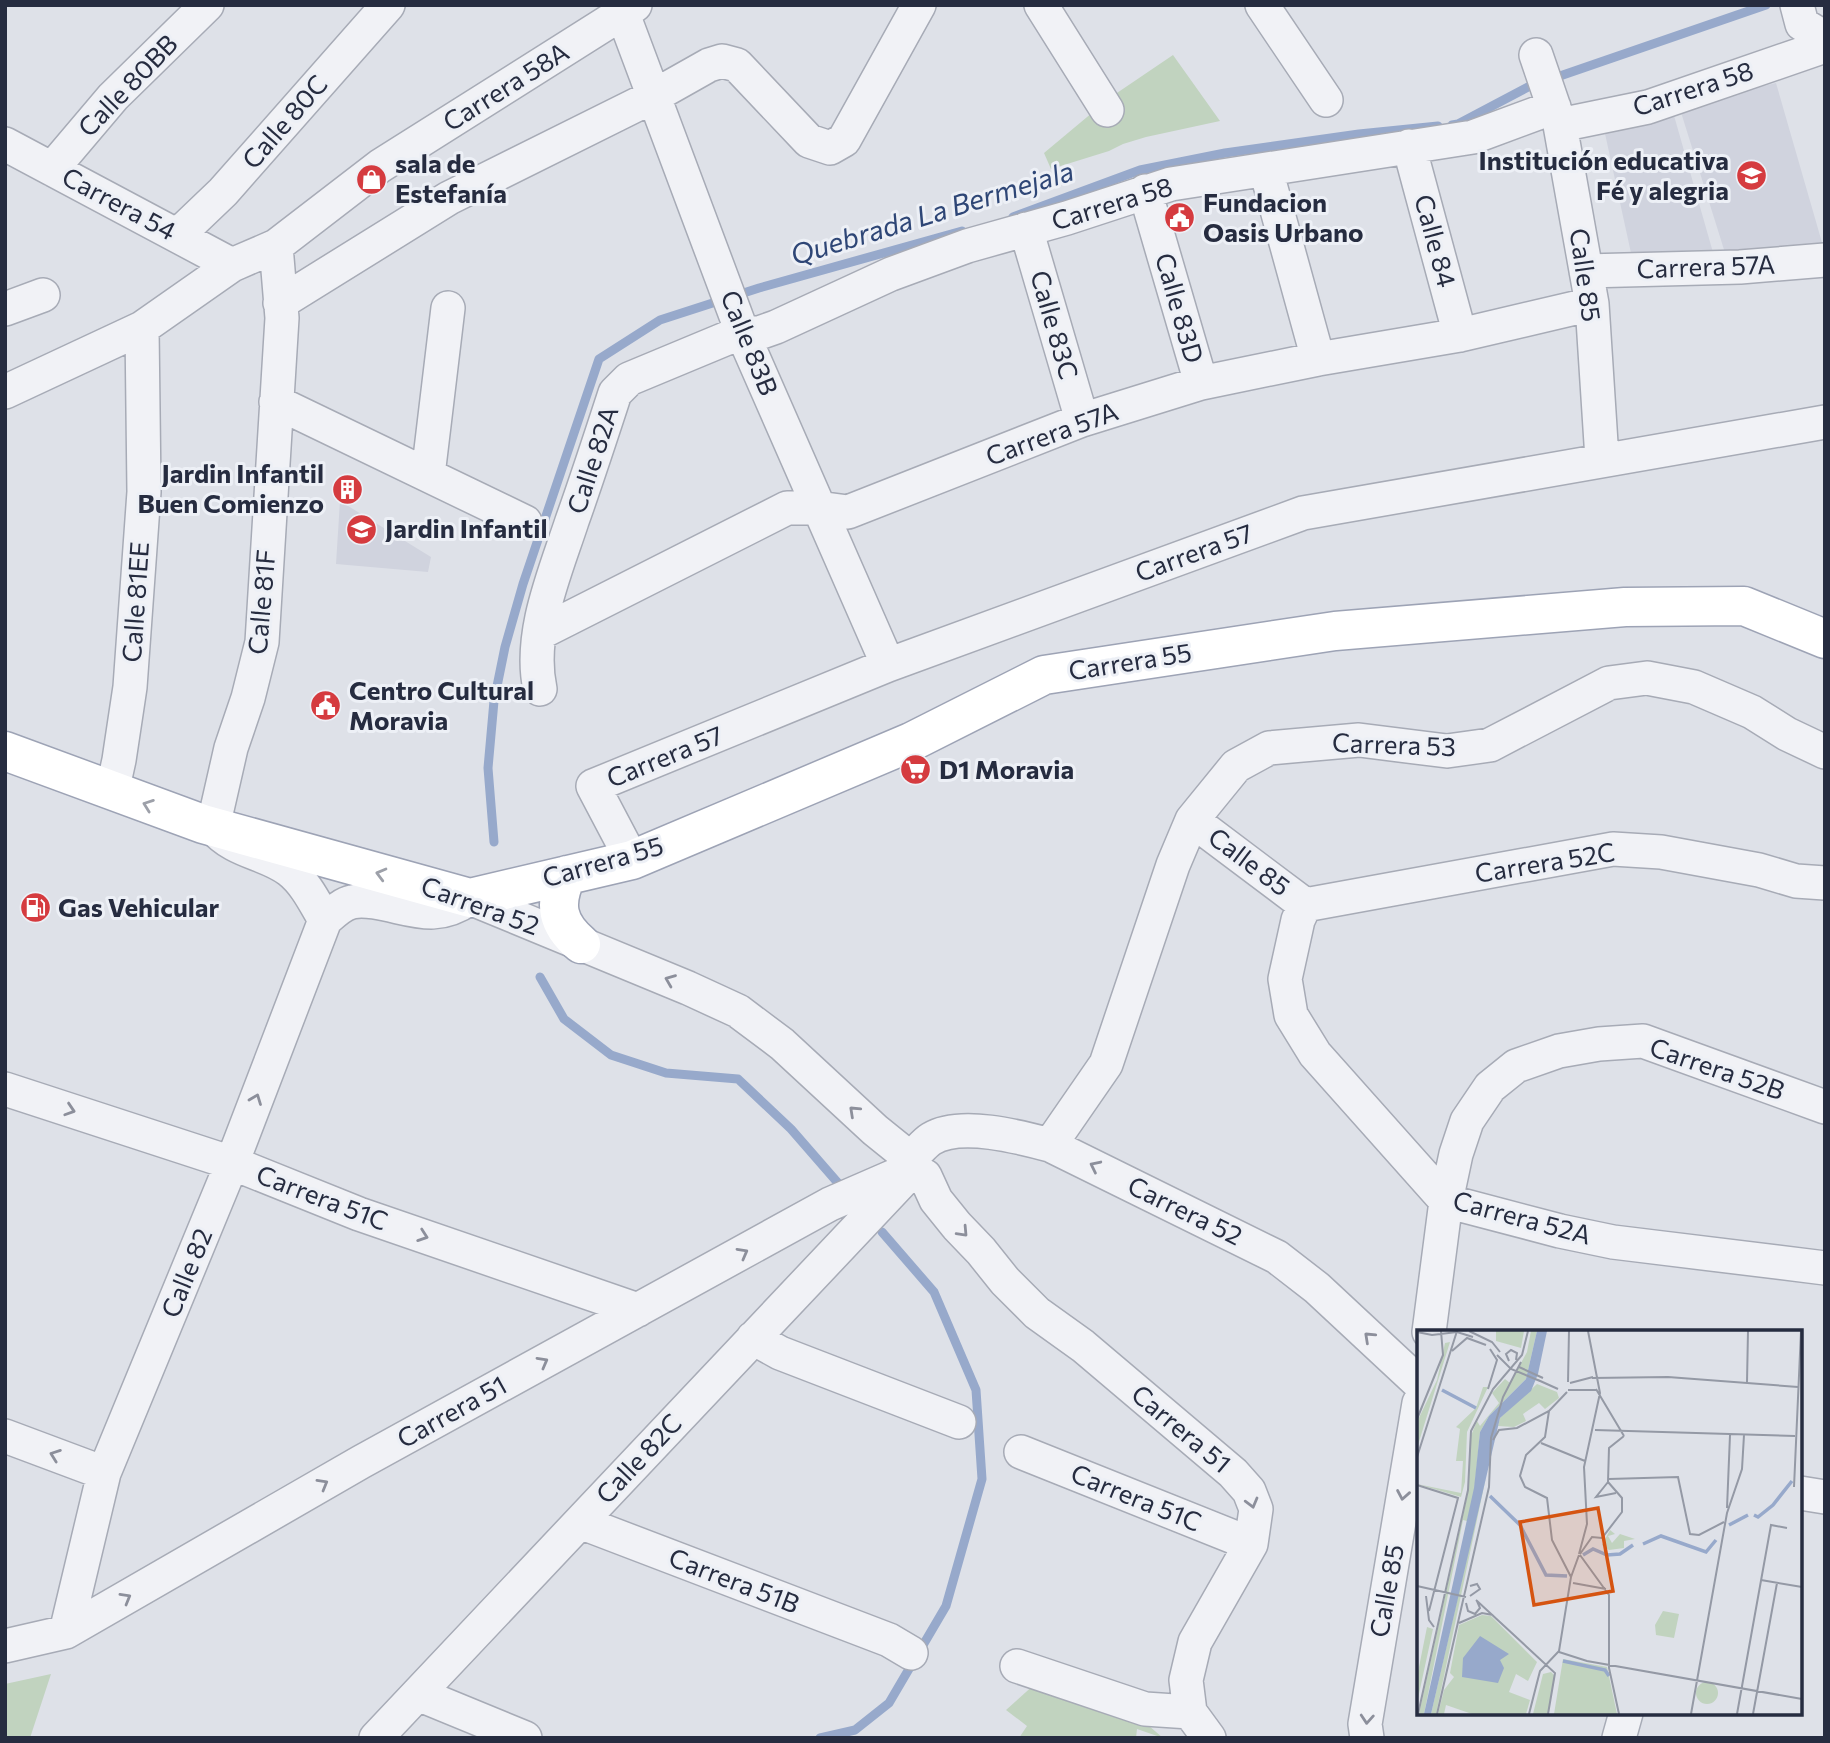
<svg xmlns="http://www.w3.org/2000/svg" width="1830" height="1743" font-family="Commissioner,sans-serif">
<style>
.built{fill:#d0d3de}
.green{fill:#c1d3bf}
.lines{fill:none;stroke-linecap:round;stroke-linejoin:round}
.stream{stroke:#97a9cb;stroke-width:9}
.minor-casing{stroke:#a7abb6;stroke-width:36}
.major-casing{stroke:#9da3b5;stroke-width:41}
.minor{stroke:#f1f2f6;stroke-width:33}
.major{stroke:#fff;stroke-width:38}
.oneway{stroke:#9da0a9}
.oneway2{stroke:#8c8f9b}
.labels{text-anchor:middle;stroke-width:6;stroke-linejoin:round;paint-order:stroke}
.street-label{font-size:26px;fill:#262c40;stroke:#edf0f6}
.poi-label{font-size:26px;font-weight:bold;fill:#262c40;stroke:#edf0f6;text-anchor:start}
.water-label{font-size:28px;font-style:italic;fill:#2e4676;stroke:#edf0f6}
.inset-river{fill:none;stroke:#97a9cb;stroke-width:3.5}
.inset-road{fill:none;stroke:#9499a5;stroke-width:2}
.view{fill:#d55411;fill-opacity:0.15;stroke:#d55411;stroke-width:3.5}
.inset-edge{fill:none;stroke:#262c40;stroke-width:3.5}
</style>
<rect width="100%" height="100%" fill="#dee1e8"/>
<!-- built -->
<path class="built" d="M 1776,83 L 1823,246 L 1726,256 L 1679,106 Z
M 1673,112 L 1714,256 L 1631,253 L 1604,129 Z
M 340,501 L 431,557 L 428,572 L 336,564 Z"/>
<!-- green -->
<path class="green" d="M 1173,55 L 1220,121 L 1146,137 L 1123,144 L 1109,151 L 1051,169 L 1044,153 L 1111,97 Z
M 51,1674 L 30,1738 L 5,1738 L 5,1684 Z
M 1036,1683 L 1148,1725 L 1163,1738 L 1137,1729 L 1136,1738 L 1019,1738 L 1027,1726 L 1006,1710 Z"/>
<g class="lines">
<!-- stream -->
<path class="stream" d="M 1452,125 L 1458,124 L 1528,87 L 1766,5
M 1013,217 L 1140,170 L 1225,153 L 1359,134 L 1438,126
M 494,842 L 488,768 L 494,701 L 505,647 L 523,584 L 599,359 L 660,320 L 759,288 L 962,231
M 540,977 L 564,1019 L 611,1055 L 666,1073 L 738,1079 L 791,1129 L 838,1183
M 820,1738 L 855,1730 L 889,1703 L 946,1606 L 982,1479 L 976,1390 L 934,1292 L 882,1232"/>
<defs>
<path id="minor" d="M 1041,5 L 1107,110
M 1262,5 L 1326,100
M 1797,5 L 1802,24 L 1825,38
M 623,14 L 742,332 L 888,665
M 1536,55 L 1560,125 L 1592,304 L 1602,459
M 1560,125 L 1648,107 L 1825,46
M 5,144 L 232,265
M 1409,146 L 1460,335
M 52,169 L 113,97 L 207,5
M 1266,170 L 1318,359
M 1145,191 L 1201,383
M 1026,229 L 1082,420
M 178,235 L 223,192 L 388,5
M 276,246 L 282,318 L 262,642 L 248,698 L 231,748 L 213,827 C 235,853 265,852 289,870 C 305,882 315,903 325,920
M 1586,271 L 1740,267 L 1825,260
M 280,303 L 449,198 L 654,96 L 709,65 L 722,61 L 737,65 L 809,141 L 830,148 L 844,140 L 919,5
M 5,309 L 43,295
M 5,392 L 142,328 L 232,265 L 276,246 L 380,166 L 635,5
M 276,402 L 525,522
M 428,475 L 448,308
M 540,633 L 787,508 L 818,508 L 848,512 L 1082,420 L 1201,383 L 1318,359 L 1460,335 L 1592,304
M 540,689 C 528,634 555,573 572,521 C 587,479 601,436 615,393 L 629,379 L 742,332 L 759,333 L 776,327 L 891,274 L 967,246 L 1067,218 L 1171,184 L 1473,137 L 1554,107
M 112,792 L 119,760 L 130,687 L 144,492 L 142,328
M 1192,820 L 1305,905
M 632,860 L 593,786 L 888,665 L 1303,513 L 1825,422
M 1305,905 L 1298,920 L 1285,979 L 1291,1015 L 1315,1054 L 1446,1201 L 1560,1231 L 1613,1242 L 1825,1268
M 1305,905 L 1613,849 L 1661,852 L 1759,870 L 1796,881 L 1825,883
M 5,1089 L 232,1163 L 359,1214 L 638,1310
M 1050,1145 L 1106,1064 L 1173,865 L 1192,820 L 1236,766 L 1269,748 L 1359,740 L 1447,751 L 1490,745 L 1609,683 L 1647,678 L 1694,687 L 1752,712 L 1787,734 L 1825,752
M 915,1154 C 920,1149 926,1142 931,1139 C 960,1121 1020,1137 1050,1145 L 1277,1257 L 1317,1288 L 1419,1383
M 925,1176 L 936,1200 L 957,1226 L 981,1251 L 1005,1281 L 1037,1313 L 1083,1346 L 1233,1473 L 1249,1491 L 1256,1509 L 1251,1544 L 1195,1642 L 1186,1680 L 1190,1712 L 1209,1738
M 1429,1332 L 1446,1201 L 1456,1154 L 1467,1121 L 1490,1087 L 1516,1066 L 1559,1051 L 1599,1044 L 1643,1041 L 1825,1107
M 753,1338 L 780,1353 L 959,1422
M 5,1436 L 104,1473
M 1021,1452 L 1251,1544
M 1800,1493 L 1825,1497
M 580,1522 L 889,1640 L 911,1653
M 66,1632 L 104,1473 L 232,1163 L 325,920 C 333,913 342,904 352,902 C 360,900 367,901 374,902 C 412,908 435,923 470,898 L 688,988 L 738,1011 L 782,1044 L 875,1130 L 906,1155
M 5,1646 L 66,1632 L 361,1462 L 830,1204 L 899,1174
M 1017,1666 L 1145,1709 L 1190,1712
M 418,1694 L 525,1738
M 376,1738 L 903,1180
M 1367,1738 L 1365,1724 L 1419,1403
M 1619,1738 L 1626,1713"/>
<path id="major" d="M 5,751 L 203,824 L 470,898 L 632,860 L 911,742 L 1044,675 L 1335,631 L 1625,607 L 1744,606 L 1825,639
M 567,875 C 553,904 557,924 581,944"/>
</defs>
<!-- minor casing -->
<use href="#minor" class="minor-casing"/>
<!-- major casing -->
<use href="#major" class="major-casing"/>
<!-- minor -->
<use href="#minor" class="minor"/>
<!-- major -->
<use href="#major" class="major"/>
</g>
<!-- one-way arrows -->
<defs><path id="oneway-chevron" d="M-2-3.5L2.5 0L-2 3.5" fill="none" stroke-width="1.6" stroke-linecap="round" stroke-linejoin="round" transform="scale(1.75)"/></defs>
<g class="oneway">
<use href="#oneway-chevron" transform="translate(148 805) rotate(-160)"/>
<use href="#oneway-chevron" transform="translate(381 874) rotate(-165)"/>
</g>
<g class="oneway2">
<use href="#oneway-chevron" transform="translate(670 980) rotate(-158)"/>
<use href="#oneway-chevron" transform="translate(256 1099) rotate(-69)"/>
<use href="#oneway-chevron" transform="translate(70 1110) rotate(18)"/>
<use href="#oneway-chevron" transform="translate(854 1111) rotate(-137)"/>
<use href="#oneway-chevron" transform="translate(1095 1166) rotate(-154)"/>
<use href="#oneway-chevron" transform="translate(963 1232) rotate(47)"/>
<use href="#oneway-chevron" transform="translate(423 1236) rotate(19)"/>
<use href="#oneway-chevron" transform="translate(743 1253) rotate(-29)"/>
<use href="#oneway-chevron" transform="translate(1369 1337) rotate(-137)"/>
<use href="#oneway-chevron" transform="translate(543 1362) rotate(-29)"/>
<use href="#oneway-chevron" transform="translate(55 1455) rotate(-160)"/>
<use href="#oneway-chevron" transform="translate(323 1484) rotate(-30)"/>
<use href="#oneway-chevron" transform="translate(1403 1495) rotate(100)"/>
<use href="#oneway-chevron" transform="translate(1252 1503) rotate(75)"/>
<use href="#oneway-chevron" transform="translate(126 1598) rotate(-30)"/>
<use href="#oneway-chevron" transform="translate(1367 1719) rotate(94)"/>
</g>
<!-- icons -->
<defs>
<symbol id="school-disc" viewBox="-11 -11 22 22"><circle r="9.5" fill="#d53b3f" stroke="#edf0f6"/><path d="M0-5L7-2L0 1L-7-2ZM-4 1L0 2.5L4 1V4Q0 6-4 4Z" fill="#fff"/></symbol>
<symbol id="shop-disc" viewBox="-11 -11 22 22"><circle r="9.5" fill="#d53b3f" stroke="#edf0f6"/><path d="M-5-2.5h2.3a2.7 3.5 0 0 1 5.4 0H5L5.5 6h-11ZM-1.5-2.5h3a1.5 2.3 0 0 0-3 0Z" fill="#fff"/></symbol>
<symbol id="civic-disc" viewBox="-11 -11 22 22"><circle r="9.5" fill="#d53b3f" stroke="#edf0f6"/><path d="M-.6-6.5H3V-4.5H.6V-3L4-1V1h2V6H-6V1h2V-1L-.6-3ZM-1.2 2.5V6h2.4V2.5Z" fill="#fff"/></symbol>
<symbol id="building-disc" viewBox="-11 -11 22 22"><circle r="9.5" fill="#d53b3f" stroke="#edf0f6"/><path d="M-4-6H4V6H1V3H-1V6H-4ZM-2.5-4.3h1.7v1.8h-1.7ZM.8-4.3h1.7v1.8H.8ZM-2.5-1h1.7V.8h-1.7ZM.8-1h1.7V.8H.8Z" fill="#fff"/></symbol>
<symbol id="supermarket-disc" viewBox="-11 -11 22 22"><circle r="9.5" fill="#d53b3f" stroke="#edf0f6"/><path d="M-6-5.5h2.5l.6 2H6L4.5 2H-2.5L-4.4-4H-6ZM-1.5 3.2a1.3 1.3 0 1 0 .1 0ZM3 3.2a1.3 1.3 0 1 0 .1 0Z" fill="#fff"/></symbol>
<symbol id="fuel-disc" viewBox="-11 -11 22 22"><circle r="9.5" fill="#d53b3f" stroke="#edf0f6"/><path d="M-5.5-6h7V0h2V4h1.3V-2.5L3-4.5l.8-.8L6-3V5H2.5V1h-1V6h-7ZM-4.2-4.7v3.2H.2V-4.7Z" fill="#fff"/></symbol>
</defs>
<g fill-rule="evenodd">
<use href="#school-disc" x="1734" y="158" width="35" height="35"/>
<use href="#shop-disc" x="354" y="162" width="35" height="35"/>
<use href="#civic-disc" x="1162" y="200" width="35" height="35"/>
<use href="#building-disc" x="330" y="472" width="35" height="35"/>
<use href="#school-disc" x="344" y="512" width="35" height="35"/>
<use href="#civic-disc" x="308" y="688" width="35" height="35"/>
<use href="#supermarket-disc" x="898" y="752" width="35" height="35"/>
<use href="#fuel-disc" x="18" y="890" width="35" height="35"/>
</g>
<g class="labels">
<!-- street labels -->
<g class="street-label">
<text transform="translate(128 86) rotate(-46)" y="9">Calle 80BB</text>
<text transform="translate(506 87) rotate(-32)" y="9">Carrera 58A</text>
<text transform="translate(1693 89) rotate(-18)" y="9">Carrera 58</text>
<text transform="translate(285 122) rotate(-49)" y="9">Calle 80C</text>
<text transform="translate(119 204) rotate(28)" y="9">Carrera 54</text>
<text transform="translate(1112 204) rotate(-17)" y="9">Carrera 58</text>
<text transform="translate(1435 241) rotate(75)" y="9">Calle 84</text>
<text transform="translate(1706 267) rotate(-2)" y="9">Carrera 57A</text>
<text transform="translate(1585 275) rotate(82)" y="9">Calle 85</text>
<text transform="translate(1179 308) rotate(74)" y="9">Calle 83D</text>
<text transform="translate(1054 325) rotate(74)" y="9">Calle 83C</text>
<text transform="translate(749 343) rotate(68)" y="9">Calle 83B</text>
<text transform="translate(1052 434) rotate(-20)" y="9">Carrera 57A</text>
<text transform="translate(593 460) rotate(-72)" y="9">Calle 82A</text>
<text transform="translate(1194 553) rotate(-20)" y="9">Carrera 57</text>
<text transform="translate(136 602) rotate(-86)" y="9">Calle 81EE</text>
<text transform="translate(262 602) rotate(-85)" y="9">Calle 81F</text>
<text transform="translate(1130 662) rotate(-9)" y="9">Carrera 55</text>
<text transform="translate(1394 745) rotate(2)" y="9">Carrera 53</text>
<text transform="translate(665 757) rotate(-22)" y="9">Carrera 57</text>
<text transform="translate(603 862) rotate(-16)" y="9">Carrera 55</text>
<text transform="translate(1249 862) rotate(37)" y="9">Calle 85</text>
<text transform="translate(1545 863) rotate(-9)" y="9">Carrera 52C</text>
<text transform="translate(480 906) rotate(20)" y="9">Carrera 52</text>
<text transform="translate(1717 1069) rotate(19)" y="9">Carrera 52B</text>
<text transform="translate(322 1198) rotate(21)" y="9">Carrera 51C</text>
<text transform="translate(1185 1211) rotate(26)" y="9">Carrera 52</text>
<text transform="translate(1522 1218) rotate(15)" y="9">Carrera 52A</text>
<text transform="translate(187 1273) rotate(-68)" y="9">Calle 82</text>
<text transform="translate(452 1412) rotate(-29)" y="9">Carrera 51</text>
<text transform="translate(1181 1429) rotate(40)" y="9">Carrera 51</text>
<text transform="translate(639 1459) rotate(-47)" y="9">Calle 82C</text>
<text transform="translate(1136 1498) rotate(22)" y="9">Carrera 51C</text>
<text transform="translate(734 1581) rotate(21)" y="9">Carrera 51B</text>
<text transform="translate(1387 1591) rotate(-80)" y="9">Calle 85</text>
</g>
<!-- poi labels -->
<g class="poi-label">
<text x="1729" y="170" text-anchor="end">Institución educativa<tspan x="1729" dy="30">Fé y alegria</tspan></text>
<text x="395" y="173">sala de<tspan x="395" dy="30">Estefanía</tspan></text>
<text x="1203" y="212">Fundacion<tspan x="1203" dy="30">Oasis Urbano</tspan></text>
<text x="324" y="483" text-anchor="end">Jardin Infantil<tspan x="324" dy="30">Buen Comienzo</tspan></text>
<text x="385" y="538">Jardin Infantil</text>
<text x="349" y="700">Centro Cultural<tspan x="349" dy="30">Moravia</tspan></text>
<text x="939" y="779">D1 Moravia</text>
<text x="58" y="917">Gas Vehicular</text>
</g>
<!-- water labels -->
<g class="water-label">
<text transform="translate(932 213) rotate(-17)" y="10">Quebrada La Bermejala</text>
</g>
</g>
<!-- overview -->
<g transform="translate(1417 1330)">
<rect width="385" height="385" fill="#dee1e8"/>
<path d="M 79,1 L 107,1 L 104,18 L 79,11 ZM 114,1 L 120,1 L 109,49 L 72,86 L 63,102 L 57,163 L 50,191 L 46,190 L 7,384 L 2,384 L 51,163 L 53,108 L 60,91 L 63,96 L 82,73 L 75,63 L 88,49 L 93,53 L 110,22 ZM 33,12 L 0,118 L 0,92 L 20,50 L 28,13 ZM 120,54 L 140,62 L 142,68 L 128,79 L 122,73 L 106,84 L 109,91 L 97,97 L 81,96 L 83,88 ZM 66,57 L 71,57 L 50,102 L 48,152 L 44,167 L 0,154 L 44,163 L 46,131 L 39,131 L 43,99 L 39,97 L 59,78 ZM 69,147 L 19,384 L 14,384 L 64,166 ZM 193,200 L 198,204 L 191,206 L 195,213 L 203,204 L 218,209 L 207,211 L 207,218 L 192,220 L 185,215 ZM 246,281 L 262,284 L 257,308 L 239,305 L 238,295 ZM 65,285 L 74,286 L 120,332 L 111,351 L 99,344 L 92,362 L 113,370 L 109,384 L 55,384 L 29,375 L 27,384 L 21,384 L 27,360 L 37,347 L 33,343 L 42,295 ZM 10,297 L 16,299 L 0,373 L 1,342 ZM 146,329 L 190,337 L 200,384 L 137,384 ZM 134,342 L 138,346 L 131,384 L 116,384 L 126,344 ZM279 363a11 11 0 1 1 22 0a11 11 0 1 1-22 0Z" fill="#c1d3bf"/>
<path d="M 120,1 L 130,1 L 121,44 L 114,61 L 83,88 L 14,384 L 7,384 L 57,158 L 63,102 L 72,86 L 109,49 ZM 63,306 L 92,324 L 83,330 L 87,338 L 81,353 L 45,347 L 46,328 Z" fill="#97a9cb"/>
<path class="inset-river" d="M 25,60 L 59,78M 73,166 L 103,195 L 129,245 L 150,246M 337,185 L 341,187 L 356,175 L 375,151M 312,195 L 331,185M 226,214 L 244,206 L 289,222 L 299,210M 166,225 L 176,219 L 190,225 L 203,224 L 216,215M 146,331 L 188,340 L 192,346"/>
<path class="inset-road" d="M 52,1 L 75,12 L 83,22M 0,2 L 15,5 L 40,2 L 56,7M 35,21 L 50,8 L 69,15M 80,25 L 94,39 L 123,51M 92,31 L 89,24 L 94,20 L 100,23 L 99,30M 102,37 L 126,48M 175,48 L 251,47 L 381,57M 121,50 L 141,59M 151,52 L 152,1M 330,52 L 331,1M 153,53 L 176,47M 71,59 L 80,30 L 73,19M 179,59 L 207,106M 151,60 L 180,60M 0,89 L 26,25 L 24,1M 178,100 L 378,106M 76,110 L 82,100 L 100,98 L 132,81 L 150,62M 124,113 L 168,131M 0,127 L 40,1M 192,149 L 261,147 L 273,204 L 282,205 L 307,192M 0,155 L 41,168 L 12,281M 377,157 L 384,1M 199,163 L 179,167 L 191,152 L 192,118 L 207,106M 310,178 L 313,105M 162,224 L 170,194 L 167,137 L 183,63 L 171,1M 163,224 L 175,207 L 185,208 L 205,182 L 205,168 L 191,152M 163,225 L 192,265 L 192,338 L 202,384M 154,247 L 162,225M 344,250 L 385,257M 156,253 L 189,259M 0,256 L 49,267M 9,266 L 12,290 L 17,297M 53,266 L 63,259 L 60,254 L 53,256M 59,270 L 138,343 L 131,384M 49,273 L 51,281 L 58,284 L 63,278 L 60,271M 42,293 L 65,283 L 76,285M 142,322 L 170,331 L 385,369M 1,384 L 51,160 L 54,101 L 76,59 L 105,25 L 111,1M 20,384 L 72,157 L 74,108 L 86,67 L 104,32M 112,384 L 123,341 L 142,321 L 154,247 L 135,210 L 130,168 L 108,157 L 103,146 L 109,125 L 128,107 L 132,81M 274,384 L 310,183 L 325,139 L 327,105M 320,384 L 354,195 L 370,198M 336,384 L 360,253"/>
<path class="view" d="M 181,178 L 196,261 L 117,275 L 103,192 Z"/>
<rect width="385" height="385" class="inset-edge"/>
</g>
<!-- border -->
<rect width="1830" height="1743" fill="none" stroke="#262c40" stroke-width="14"/>
</svg>
